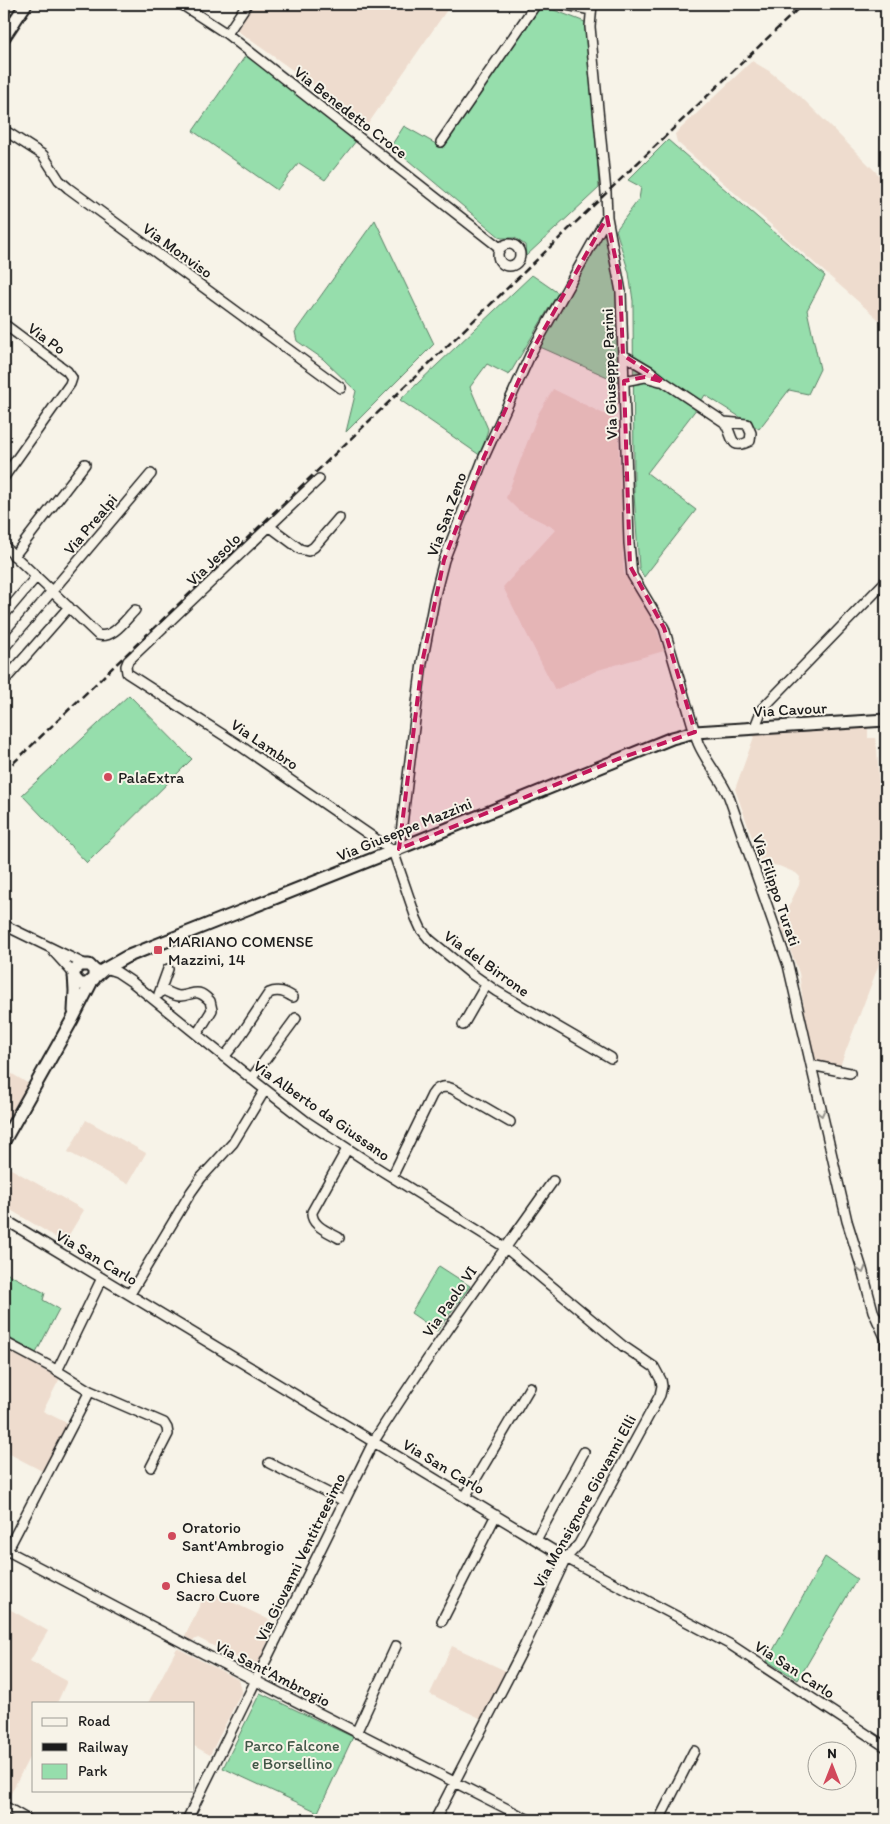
<svg xmlns="http://www.w3.org/2000/svg" width="890" height="1824" font-family="Itim,sans-serif">
<style>
.built{fill:#eedcce}
.green{fill:#96deac;stroke:#597d64}
.lines{fill:none;stroke-linecap:round;stroke-linejoin:round}
.minor-casing{stroke:#1c1c1c;stroke-width:12}
.tertiary-casing{stroke:#1c1c1c;stroke-width:15}
.minor{stroke:#f7f3e8;stroke-width:9}
.tertiary{stroke:#f7f3e8;stroke-width:11}
.rail{stroke:#1c1c1c;stroke-width:2.5;stroke-dasharray:8 4;stroke-linecap:butt}
.oneway{stroke:#94928c}
.marked{fill:#c2185b;fill-opacity:0.2;stroke:#c2185b;stroke-width:4;stroke-dasharray:10 6;stroke-linejoin:round}
.poi-dot{fill:#d1495b;stroke:#f7f3e8;stroke-width:2}
.labels{text-anchor:middle;stroke-width:4;stroke-linejoin:round;paint-order:stroke}
.street-label{font-size:16px;fill:#1c1c1c;stroke:#f7f3e8}
.poi-label{font-size:16px;fill:#1c1c1c;stroke:#f7f3e8;text-anchor:start}
.park-label{font-size:16px;fill:#415647;stroke:#f7f3e8}
</style>
<rect width="100%" height="100%" fill="#f7f3e8"/>
<filter id="ink" filterUnits="userSpaceOnUse"><feTurbulence type="fractalNoise" baseFrequency=".02" numOctaves="2"/><feDisplacementMap in="SourceGraphic" scale="10" xChannelSelector="R" yChannelSelector="G"/><feConvolveMatrix kernelMatrix="1 2 1 2 8 2 1 2 1" color-interpolation-filters="sRGB"/></filter>
<g filter="url(#ink)">
<!-- built -->
<path class="built" d="M 249,4 L 451,4 L 368,124 L 235,29 Z
M 752,61 L 769,71 L 801,97 L 886,182 L 886,326 L 677,142 L 675,134 Z
M 553,389 L 618,421 L 624,573 L 654,621 L 664,651 L 598,670 L 555,690 L 503,587 L 556,529 L 518,510 L 506,498 L 538,414 Z
M 868,726 L 868,738 L 875,738 L 877,748 L 883,850 L 886,850 L 886,946 L 840,1066 L 811,1059 L 799,973 L 780,924 L 799,885 L 800,877 L 796,873 L 779,866 L 761,863 L 735,789 L 755,734 Z
M 4,1069 L 29,1084 L 4,1129 Z
M 86,1120 L 146,1153 L 128,1184 L 68,1152 Z
M 4,1165 L 84,1210 L 64,1243 L 44,1230 L 4,1206 Z
M 4,1335 L 36,1353 L 31,1363 L 60,1378 L 43,1411 L 69,1424 L 44,1472 L 4,1451 Z
M 207,1590 L 276,1623 L 256,1668 L 198,1638 L 192,1641 L 185,1636 Z
M 4,1606 L 48,1631 L 30,1661 L 67,1681 L 57,1703 L 34,1703 L 34,1748 L 6,1803 L 4,1802 Z
M 452,1646 L 506,1671 L 482,1719 L 430,1694 Z
M 177,1648 L 239,1680 L 242,1691 L 210,1755 L 194,1746 L 194,1703 L 148,1703 Z"/>
<!-- green -->
<path class="green" d="M 541,5 L 585,22 L 592,74 L 599,188 L 526,256 L 525,245 L 515,238 L 501,238 L 391,146 L 404,126 L 443,148 Z
M 246,55 L 356,141 L 325,180 L 299,163 L 277,190 L 193,131 Z
M 668,140 L 825,276 L 807,310 L 820,369 L 808,394 L 789,390 L 759,429 L 705,395 L 697,408 L 647,473 L 696,510 L 644,577 L 639,568 L 634,494 L 633,301 L 629,273 L 616,230 L 639,199 L 641,187 L 628,180 Z
M 375,220 L 434,344 L 346,432 L 356,391 L 323,359 L 297,341 L 295,332 Z
M 605,228 L 618,283 L 621,383 L 538,346 Z
M 532,275 L 558,293 L 509,375 L 487,364 L 470,387 L 488,429 L 481,456 L 400,400 Z
M 129,695 L 192,759 L 87,863 L 22,795 Z
M 439,1266 L 470,1286 L 437,1331 L 411,1313 Z
M 4,1272 L 45,1293 L 43,1300 L 59,1309 L 36,1353 L 4,1335 Z
M 825,1557 L 857,1579 L 798,1680 L 767,1661 Z
M 260,1693 L 353,1737 L 318,1812 L 223,1768 Z"/>
<g class="lines">
<defs>
<path id="minor" d="M 181,4 L 227,34 L 500,248
M 562,4 L 591,10
M 592,4 L 590,27 L 606,192 L 607,217 L 621,292 L 629,543 L 632,575 L 664,628 L 698,743 C 706,762 721,778 729,797 L 788,965 L 811,1065 L 850,1073
M 227,34 L 247,4
M 4,130 L 43,155 L 59,180 L 68,188 L 341,388
M 441,142 L 536,4
M498 255a11 11 0 1 1 22 0a11 11 0 1 1-22 0Z
M 4,324 L 67,371 L 72,378 L 70,384 L 4,477
M 623,355 L 650,371 L 664,382 L 724,422 C 734,434 728,452 750,441 L 751,433 L 747,424 L 724,422
M 624,381 L 645,377 L 660,381
M 319,479 L 128,661 L 126,666 L 127,673 L 242,747 L 393,851 L 416,918 L 421,929 L 430,940 L 469,972 L 496,991 L 611,1058
M 269,526 L 300,549 L 308,551 L 314,547 L 339,518
M 4,546 L 98,635 C 113,639 125,620 135,610
M 14,556 L 85,464
M 4,615 L 36,577
M 4,648 L 151,474
M 4,681 L 69,607
M 755,727 L 762,709 L 886,581
M 399,849 L 422,663 L 435,595 L 444,560 L 484,457 L 532,351 L 607,217
M 4,925 L 84,964
M 54,952 L 74,974
M 105,968 L 117,972 L 132,982 L 258,1084 L 307,1122 L 371,1164 L 506,1248 L 623,1346 L 654,1367 L 661,1380 L 662,1386 L 660,1395 L 579,1544 L 566,1558 L 525,1645 L 435,1820
M 161,989 C 167,991 173,996 180,996 C 194,995 197,987 210,1001 L 212,1010 L 197,1034
M 159,994 L 168,969
M 463,1025 L 486,985
M 224,1057 L 237,1041 L 269,993 C 278,989 285,992 293,997
M 811,1065 L 847,1221 L 862,1269 L 873,1311 L 885,1337
M 251,1079 L 296,1018
M 392,1177 L 432,1095 C 437,1087 444,1085 453,1089 L 510,1122
M 4,1219 L 566,1558 L 731,1645 L 886,1747
M 339,1238 C 329,1232 311,1226 312,1212 L 347,1149
M 130,1294 L 191,1192 L 201,1178 L 233,1143 L 265,1090
M 886,1334 L 886,1359
M 4,1342 L 51,1367 L 90,1391 L 164,1423 L 167,1428 L 168,1434 L 151,1467
M 57,1371 L 102,1278
M 269,1463 L 344,1501
M 465,1497 L 530,1387
M 536,1540 L 584,1452
M 4,1549 L 256,1681 L 529,1820
M 7,1551 L 90,1391
M 442,1621 L 496,1515
M 356,1733 L 396,1646
M 4,1806 L 28,1820
M 187,1820 L 374,1441 C 430,1352 492,1267 553,1181
M 659,1820 L 694,1751"/>
<path id="tertiary" d="M 4,37 L 26,4
M 74,977 L 80,984 L 87,984 L 103,970 L 126,957 L 393,851 L 672,738 L 695,732 L 886,720
M 74,1011 L 75,991 L 74,974 L 75,970 L 80,965 L 89,965 L 94,970 L 94,979
M 4,1141 L 72,1020 L 91,983"/>
</defs>
<!-- minor casing -->
<use href="#minor" class="minor-casing"/>
<!-- tertiary casing -->
<use href="#tertiary" class="tertiary-casing"/>
<!-- minor -->
<use href="#minor" class="minor"/>
<!-- tertiary -->
<use href="#tertiary" class="tertiary"/>
<!-- rail -->
<path class="rail" d="M 4,772 L 803,4"/>
</g>
<!-- one-way arrows -->
<defs><path id="oneway-chevron" d="M-2-3.5L2.5 0L-2 3.5" fill="none" stroke-width="1.6" stroke-linecap="round" stroke-linejoin="round" transform="scale(1.25)"/></defs>
<g class="oneway">
<use href="#oneway-chevron" transform="translate(821 1113) rotate(77)"/>
<use href="#oneway-chevron" transform="translate(862 1270) rotate(73)"/>
</g>
</g>
<!-- marked area -->
<path class="marked" d="M 607,217 L 620,281 L 623,355 L 664,382 L 645,377 L 624,381 L 630,566 L 664,628 L 695,732 L 618,759 L 399,849 L 422,663 L 444,560 L 484,457 L 532,351 Z"/>
<!-- markers -->
<g class="poi-dot">
<circle cx="108" cy="777" r="5"/>
<rect x="153" y="945" width="10" height="10" rx="2.5"/>
<circle cx="172" cy="1536" r="5"/>
<circle cx="166" cy="1586" r="5"/>
</g>
<g class="labels">
<!-- street labels -->
<g class="street-label">
<text transform="translate(351 112) rotate(38)" y="6">Via Benedetto Croce</text>
<text transform="translate(178 250) rotate(36)" y="6">Via Monviso</text>
<text transform="translate(47 338) rotate(36)" y="6">Via Po</text>
<text transform="translate(609 374) rotate(-92)" y="6">Via Giuseppe Parini</text>
<text transform="translate(446 514) rotate(-70)" y="6">Via San Zeno</text>
<text transform="translate(90 524) rotate(-50)" y="6">Via Prealpi</text>
<text transform="translate(213 559) rotate(-44)" y="6">Via Jesolo</text>
<text transform="translate(790 709) rotate(-3)" y="6">Via Cavour</text>
<text transform="translate(265 744) rotate(34)" y="6">Via Lambro</text>
<text transform="translate(404 829) rotate(-22)" y="6">Via Giuseppe Mazzini</text>
<text transform="translate(777 890) rotate(71)" y="6">Via Filippo Turati</text>
<text transform="translate(487 963) rotate(36)" y="6">Via del Birrone</text>
<text transform="translate(322 1110) rotate(35)" y="6">Via Alberto da Giussano</text>
<text transform="translate(97 1257) rotate(31)" y="6">Via San Carlo</text>
<text transform="translate(449 1301) rotate(-55)" y="6">Via Paolo VI</text>
<text transform="translate(444 1466) rotate(31)" y="6">Via San Carlo</text>
<text transform="translate(584 1501) rotate(-61)" y="6">Via Monsignore Giovanni Elli</text>
<text transform="translate(300 1557) rotate(-64)" y="6">Via Giovanni Ventitreesimo</text>
<text transform="translate(795 1669) rotate(33)" y="6">Via San Carlo</text>
<text transform="translate(273 1673) rotate(27)" y="6">Via Sant'Ambrogio</text>
</g>
<!-- poi labels -->
<g class="poi-label">
<text x="118" y="783">PalaExtra</text>
<text x="168" y="947">MARIANO COMENSE<tspan x="168" dy="18">Mazzini, 14</tspan></text>
<text x="182" y="1533">Oratorio<tspan x="182" dy="18">Sant'Ambrogio</tspan></text>
<text x="176" y="1583">Chiesa del<tspan x="176" dy="18">Sacro Cuore</tspan></text>
</g>
<!-- park labels -->
<g class="park-label">
<text x="292" y="1751">Parco Falcone<tspan x="292" dy="18">e Borsellino</tspan></text>
</g>
</g>
<!-- margin -->
<rect width="890" height="1824" fill="none" stroke="#f7f3e8" stroke-width="20"/>
<rect x="10" y="10" width="870" height="1804" fill="none" stroke="#1c1c1c" stroke-width="2" filter="url(#ink)"/>
<!-- legend -->
<rect x="32" y="1702" width="162" height="90" fill="#f7f3e8" stroke="#9f9d96"/>
<rect x="42" y="1718" width="25" height="8" fill="#f7f3e8" stroke="#9f9d96"/>
<text x="78" y="1726" font-size="15" fill="#1c1c1c">Road</text>
<rect x="42" y="1743" width="25" height="8" fill="#1c1c1c" stroke="#9f9d96"/>
<text x="78" y="1752" font-size="15" fill="#1c1c1c">Railway</text>
<rect x="42" y="1764" width="25" height="15" fill="#96deac" stroke="#9f9d96"/>
<text x="78" y="1776" font-size="15" fill="#1c1c1c">Park</text>
<!-- north arrow -->
<g transform="translate(832 1766)"><circle r="24" fill="#f7f3e8" stroke="#9f9d96"/>
<path d="M0-4L9 19L0 12L-9 19Z" fill="#d1495b"/>
<text y="-8" font-size="14" font-weight="bold" text-anchor="middle" fill="#1c1c1c">N</text>
</g>
</svg>
